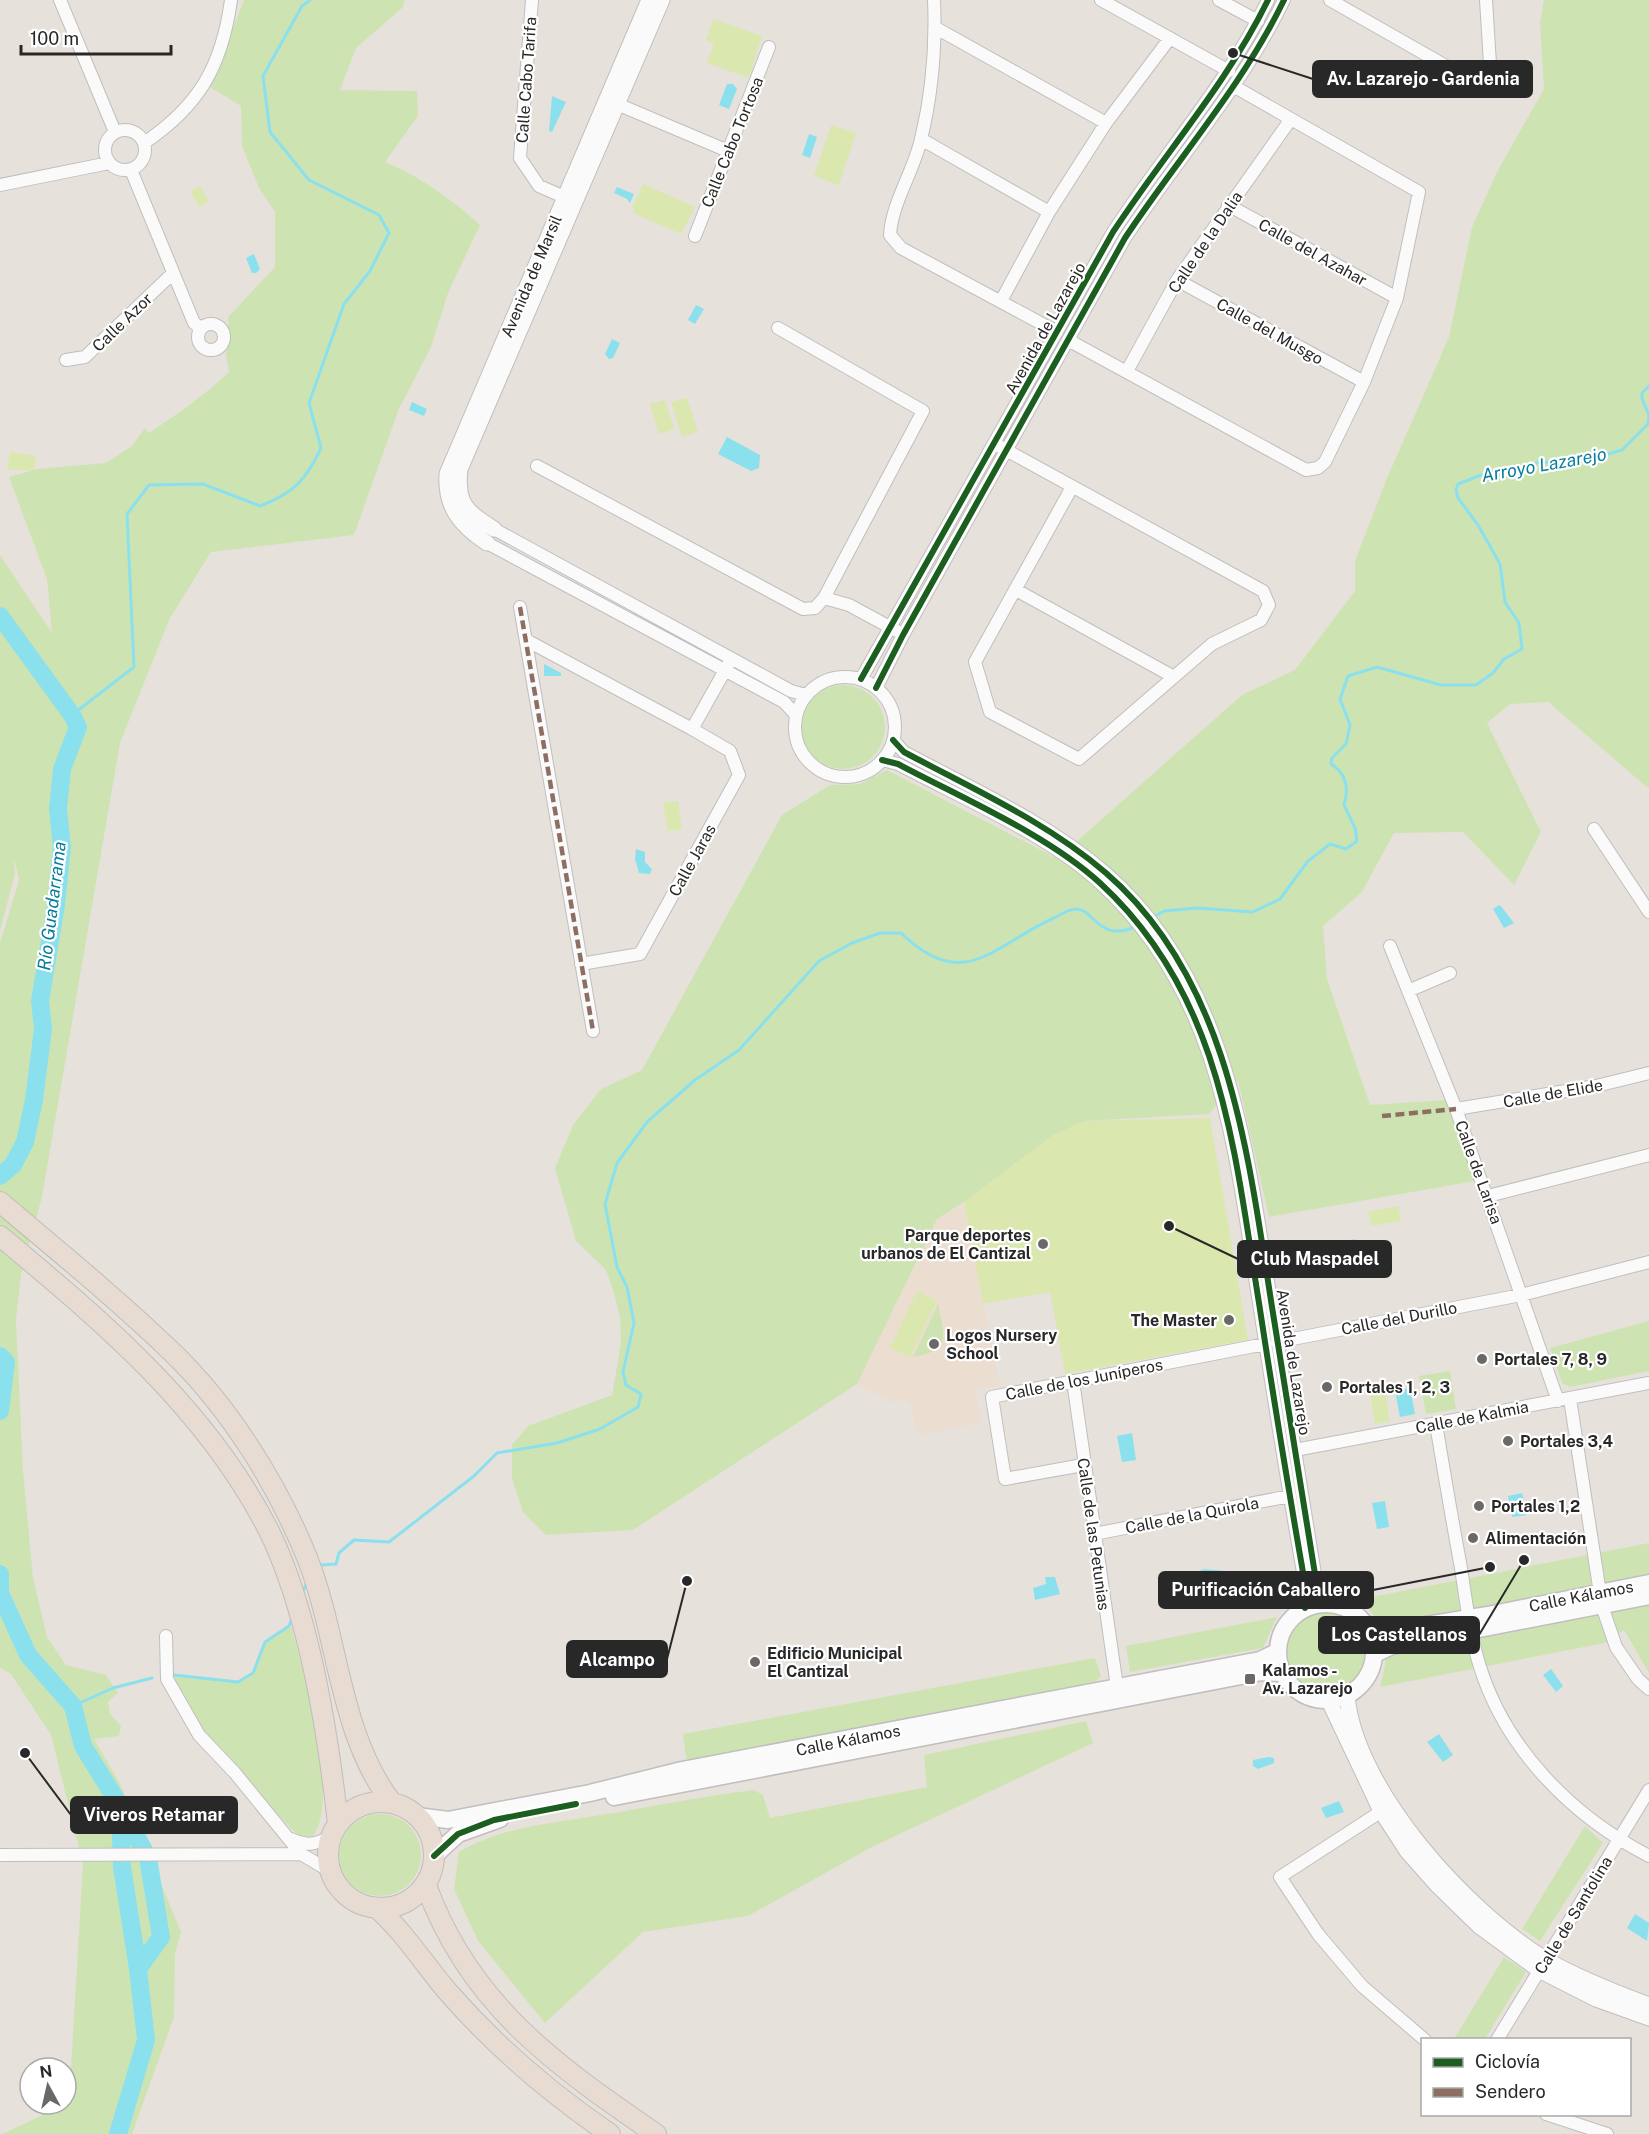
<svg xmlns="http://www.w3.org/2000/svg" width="1649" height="2134" font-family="'Public Sans',sans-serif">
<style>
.education{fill:#ebded0}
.green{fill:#cde4b2}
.pitch{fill:#dae8af}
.water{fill:#8be0ee}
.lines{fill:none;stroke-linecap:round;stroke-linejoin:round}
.stream{stroke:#8be0ee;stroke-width:3}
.river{stroke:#8be0ee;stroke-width:18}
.minor-casing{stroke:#c0bebe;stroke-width:14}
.tertiary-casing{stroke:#c0bebe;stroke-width:17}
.secondary-casing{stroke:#c0bebe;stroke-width:19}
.trunk-casing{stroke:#bfbdbb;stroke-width:22}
.minor{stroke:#fbfafa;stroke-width:12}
.tertiary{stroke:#fbfafa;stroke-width:15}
.secondary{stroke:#fbfafa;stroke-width:16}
.trunk{stroke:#e7dbd2;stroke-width:20}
.quiet{stroke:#8d6e63;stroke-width:4.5;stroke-dasharray:9 4.5;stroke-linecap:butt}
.cycleway-casing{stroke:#fff;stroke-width:10}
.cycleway{stroke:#1b5e20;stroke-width:6}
.poi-dot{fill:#6b6967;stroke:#fff;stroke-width:2}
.labels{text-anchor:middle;stroke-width:4.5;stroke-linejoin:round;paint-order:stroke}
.street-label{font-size:16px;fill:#282828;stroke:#fff}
.poi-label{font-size:16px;font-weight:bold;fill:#282828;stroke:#fff;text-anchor:start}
.water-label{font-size:18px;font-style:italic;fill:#067c9d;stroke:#fff}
.leader{fill:none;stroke:#282828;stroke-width:2}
.callout-dot{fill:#282828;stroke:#fff;stroke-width:2}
.callout{fill:#282828;stroke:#282828;stroke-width:2}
.callout-label{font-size:18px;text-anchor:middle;font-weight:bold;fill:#fff}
</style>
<rect width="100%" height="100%" fill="#e7e1dc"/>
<!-- education -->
<path class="education" d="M 964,1204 L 1000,1385 L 976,1389 L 981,1423 L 923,1435 L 915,1429 L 911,1404 L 904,1400 L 892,1402 L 857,1384 L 937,1218 Z"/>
<!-- green -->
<path class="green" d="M 244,0 L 405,0 L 402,8 L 356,48 L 340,90 L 417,91 L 418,116 L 385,162 C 418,175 453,200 480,225 L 448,293 L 431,347 L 399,409 L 354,535 L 211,552 L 170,618 L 120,743 L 42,1197 L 21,1274 L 16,1320 L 23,1471 L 33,1578 L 47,1637 L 66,1665 L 106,1675 L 118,1693 L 108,1702 L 110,1714 L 121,1726 L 119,1736 L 94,1739 L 120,1784 L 181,1932 L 175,1954 L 174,2017 L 132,2134 L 3,2134 L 69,2102 L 83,1864 L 51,1735 L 11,1674 L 0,1668 L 0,943 L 19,880 L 14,858 L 15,874 L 0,931 L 0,555 L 52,633 L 47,579 L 9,477 L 37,469 L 106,463 L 132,446 L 145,428 L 149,433 C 177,414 204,396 229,372 L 225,346 L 229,340 L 228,317 L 275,267 L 275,212 L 259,188 L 242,146 L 241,106 L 210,87 Z
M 1544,0 L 1649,0 L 1649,789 L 1548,702 L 1510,704 L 1487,723 L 1541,832 L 1514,885 L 1463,832 L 1394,833 L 1362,892 L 1323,926 L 1327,979 L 1370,1105 L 1445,1100 L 1475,1181 L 1269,1217 L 1238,1080 L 1209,1114 L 1085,1121 L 1053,1135 L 964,1202 L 937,1219 L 857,1384 L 633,1530 L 546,1535 L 523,1512 L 512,1479 L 512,1445 L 528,1426 L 612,1395 L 621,1343 L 620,1317 L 614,1293 L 606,1270 L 576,1241 L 555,1168 L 573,1125 L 601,1089 L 642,1070 L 782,815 L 830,785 L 860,784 L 887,770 L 1060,860 L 1067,850 L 1242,695 L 1295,670 L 1355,591 L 1355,561 L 1387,478 L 1449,337 L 1472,227 L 1497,172 L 1544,89 L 1540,23 Z
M801 727a42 42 0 1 1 84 0a42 42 0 1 1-84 0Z
M 938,1304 C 945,1336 951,1351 913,1357 Z
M 1649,1321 L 1649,1371 L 1570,1387 L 1562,1383 L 1550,1348 Z
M 1450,1371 L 1456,1409 L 1426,1414 L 1419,1376 Z
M 1649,1543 L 1649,1673 L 1624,1630 L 1605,1643 L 1380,1687 C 1391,1645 1388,1633 1361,1599 Z
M1282 1653a44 44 0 1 1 88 0a44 44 0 1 1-88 0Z
M 1277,1617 L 1263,1648 L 1130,1672 L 1126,1646 Z
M 289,1626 L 292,1629 C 303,1672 342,1803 312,1837 L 303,1838 L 296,1833 L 197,1731 L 167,1679 L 174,1675 L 238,1682 L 253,1673 L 265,1642 Z
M 1095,1658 L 1101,1676 L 1095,1682 L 691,1761 L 686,1758 L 683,1734 Z
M 1086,1721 L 1093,1743 L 872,1847 L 748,1916 L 643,1932 L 545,2023 L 478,1941 L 454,1889 L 459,1852 C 503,1826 550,1824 600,1815 C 651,1807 702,1796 754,1790 L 763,1795 L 770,1818 L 927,1787 L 924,1755 Z
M339 1855a41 41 0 1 1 82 0a41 41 0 1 1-82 0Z
M 1585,1826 L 1603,1843 L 1540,1941 L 1522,1929 Z
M 1504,1957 L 1526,1972 L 1485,2039 L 1454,2039 Z"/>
<!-- pitch -->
<path class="pitch" d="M 713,19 L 762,36 L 749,78 L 707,63 L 714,44 L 706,40 Z
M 831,125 L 856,133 L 839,185 L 814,176 Z
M 643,184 L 695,207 L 681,234 L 633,213 L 634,209 L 632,208 Z
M 200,186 L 209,201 L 199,207 L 190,191 Z
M 687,398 L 698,432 L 682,437 L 671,402 Z
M 665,400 L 674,429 L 659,434 L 650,404 Z
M 10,452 L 36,456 L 34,470 L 7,470 Z
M 678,801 L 682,829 L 668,831 L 663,803 Z
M 1210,1118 L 1248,1340 L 1065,1374 L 1050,1292 L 983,1304 L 964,1202 L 1053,1135 L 1085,1121 Z
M 1398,1206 L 1401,1221 L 1371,1226 L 1368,1212 Z
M 917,1291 L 937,1301 L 910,1357 L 890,1348 Z
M 1385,1392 L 1390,1422 L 1375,1424 L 1370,1394 Z"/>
<!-- water -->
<path class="water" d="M 727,84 L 733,84 L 737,89 L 729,109 L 719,105 Z
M 552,96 L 566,102 L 552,132 L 549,131 Z
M 809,134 L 817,137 L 810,158 L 802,155 Z
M 617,187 L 634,194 L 630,203 L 627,199 L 614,193 Z
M 254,254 L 260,269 L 256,273 L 252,273 L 246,258 Z
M 696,305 L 704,309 L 695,324 L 688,320 Z
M 612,339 L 620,343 L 613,358 L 609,359 L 605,354 Z
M 412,402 L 427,409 L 424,416 L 409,410 Z
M 727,437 L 760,455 L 759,468 L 751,471 L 718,454 Z
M 544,664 L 561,673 L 561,676 L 544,676 Z
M 636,849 L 645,852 L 645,862 L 652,869 L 650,874 L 639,873 L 635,859 Z
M 1500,905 L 1514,923 L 1504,928 L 1493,909 Z
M 1355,1239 L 1360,1266 L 1346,1269 L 1341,1242 Z
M 1410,1388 L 1415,1414 L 1400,1417 L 1395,1391 Z
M 1132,1433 L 1136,1460 L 1122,1462 L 1117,1436 Z
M 1522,1493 L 1527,1515 L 1512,1517 L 1508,1496 Z
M 1385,1501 L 1389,1527 L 1377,1529 L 1372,1503 Z
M 1204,1569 L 1225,1571 L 1226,1574 L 1221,1577 L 1217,1574 L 1216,1578 L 1203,1580 L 1201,1576 L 1199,1579 L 1188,1579 L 1189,1575 Z
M 1045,1577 L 1055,1577 L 1060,1594 L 1035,1600 L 1033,1588 L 1046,1584 Z
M 1551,1669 L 1563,1686 L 1556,1692 L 1543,1675 Z
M 1439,1734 L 1453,1755 L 1443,1762 L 1427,1742 Z
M 1269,1757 L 1274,1758 L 1274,1763 L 1258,1769 L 1253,1766 L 1253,1760 Z
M 1339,1801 L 1344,1812 L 1326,1818 L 1321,1808 Z
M 1635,1914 L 1649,1923 L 1647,1941 L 1627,1928 Z"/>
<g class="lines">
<!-- stream -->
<path class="stream" d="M 72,715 L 134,667 L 127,514 L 149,485 L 203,484 L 260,506 C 294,493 306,480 321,448 L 309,403 L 344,304 L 370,271 L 389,233 L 379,215 L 309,180 L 270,132 L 263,76 L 302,6 L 310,0
M 1152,918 L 1164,911 L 1197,908 L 1253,912 L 1280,899 L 1308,861 L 1330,844 L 1346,849 L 1357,841 L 1355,828 L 1344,805 C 1349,789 1347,774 1331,764 L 1332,758 L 1346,744 L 1350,725 L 1340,699 L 1348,676 L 1377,667 L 1441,685 L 1476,685 L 1493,673 L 1504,659 L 1522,649 L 1519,623 L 1505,602 L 1500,564 L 1478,525 L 1458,498 L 1456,490 L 1458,484 L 1481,475 L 1517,473 L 1539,462 L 1576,463 L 1622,450 L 1648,424 L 1649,415 L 1642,399 L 1642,393 L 1649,386
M 318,1569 L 321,1565 L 336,1564 L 339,1553 L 354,1540 L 389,1542 L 474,1476 L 497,1453 L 557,1443 L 600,1429 L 638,1407 L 641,1394 L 626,1385 L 623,1372 L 634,1323 L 627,1287 L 617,1267 L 605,1204 L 617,1163 L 647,1122 L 695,1080 L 739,1050 L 819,961 L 852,943 L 880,933 L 901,933 C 965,995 994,944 1054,918 C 1060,915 1069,909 1075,909 C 1093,907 1098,943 1135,927
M 302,1593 L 308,1581
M 174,1675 L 238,1682 L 253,1673 L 265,1642 L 289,1626 L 293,1616
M 73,1706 L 113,1688 L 152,1678"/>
<!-- river -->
<path class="river" d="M 0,616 L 72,715 L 78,727 L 62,769 L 58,809 L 62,847 L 56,905 L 40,1001 L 43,1029 L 34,1100 L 25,1142 L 13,1165 L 0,1176
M 0,1356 L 6,1362 L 0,1411
M 0,1574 L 0,1593 L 28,1655 L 73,1706 L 83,1746 L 120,1806 L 122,1867 L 138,1969 L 146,2040 L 118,2134
M 122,1809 L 148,1858 L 161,1937 L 138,1969"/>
<defs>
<path id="minor" d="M 60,0 L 115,132
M 532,0 L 520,158 L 539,186 L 571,200
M 934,0 C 936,46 932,94 921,139 C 914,171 892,202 890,235 L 901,248 L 1057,332
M 1101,0 L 1229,71
M 1219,0 L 1258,21
M 1330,0 L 1467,78 L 1484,78 L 1490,64 L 1486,0
M 936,28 L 1106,123
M 610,101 L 728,151
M105 150a20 20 0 1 1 40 0a20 20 0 1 1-40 0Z
M 921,139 L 1049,212
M 144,143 C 199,106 222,66 231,0
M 131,170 L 194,323 L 201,328
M 0,185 L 109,163
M 1228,205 L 1397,298
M 695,236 L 769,47
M 1177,280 L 1364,382
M 1001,301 L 1049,212 L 1106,123 L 1170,38
M198 337a13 13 0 1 1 26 0a13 13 0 1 1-26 0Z
M 778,328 L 923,411 L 824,598 L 849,605 L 897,631
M 1068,340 L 1306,470 L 1318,468 L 1325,462 L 1364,382 L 1397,298 L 1419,192 L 1235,87
M 66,360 L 85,357 L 173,273
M 1127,371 L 1177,280 L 1291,119
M 995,444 L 1263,591 L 1269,605 L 1261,620 L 1212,644 L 1079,759 L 990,712 L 975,662 L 1072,487
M 537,466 L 803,609 L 815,608 L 824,598
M 494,529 L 791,691 L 806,695
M 487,543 L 784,702 L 796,715
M 1016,590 L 1174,677
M 520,607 L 593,1031
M 526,640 L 692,729 L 728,665
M795 727a50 50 0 1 1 100 0a50 50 0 1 1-100 0Z
M 861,679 L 1113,232 C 1164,154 1227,84 1268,0
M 876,688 L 903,635 L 1125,238 C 1178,158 1242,87 1284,0
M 893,740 L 904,752 C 973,789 1047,822 1106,873 C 1230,980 1248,1155 1272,1307 C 1286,1394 1300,1481 1314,1568 L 1317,1585 L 1326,1604
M 882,760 L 898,764 C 962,798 1048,835 1100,883 C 1222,995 1234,1149 1259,1303 C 1273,1395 1288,1487 1304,1578 L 1305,1608
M 1594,829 L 1649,912
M 1390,946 L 1456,1109 L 1558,1401
M 581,964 L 640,954 L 739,775 L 730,751 L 692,729
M 1408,991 L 1450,973
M 1456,1109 L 1596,1086 L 1649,1073
M 1488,1196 L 1649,1155
M 1277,1342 L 1521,1295 L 1649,1262
M 1073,1381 L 1117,1687
M 1570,1399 L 1602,1606 L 1616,1647 L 1638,1679 L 1649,1689
M 1436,1424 C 1444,1472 1452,1520 1461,1568 C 1466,1601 1470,1635 1480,1667 C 1506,1750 1573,1817 1649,1856
M 1295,1450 L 1649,1383
M 1083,1465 L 1005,1479 L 992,1397 L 1265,1344
M 1094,1534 L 1290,1496
M 166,1636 L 167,1679 L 199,1735 L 235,1773 L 301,1854 L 330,1871
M 1388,1807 L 1280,1877 L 1318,1934 L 1362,1986 L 1425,2040
M 291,1839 C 308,1847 316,1844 332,1836
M 0,1855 L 301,1854
M 1497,2040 L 1649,1790
M 1546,2114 L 1607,2134"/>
<path id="tertiary" d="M 494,529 C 466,511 456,504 460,469 L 662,0
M 487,543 C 460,525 445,507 447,474 L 649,0
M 1347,1696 C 1356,1791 1467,1911 1545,1959 C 1578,1978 1614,1992 1649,2005
M 1329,1701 L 1381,1811 L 1407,1851 L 1438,1886 L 1479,1926 L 1539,1970 L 1596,1999 L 1649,2018"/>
<path id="secondary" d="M1278 1652a48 48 0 1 1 96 0a48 48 0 1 1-96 0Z
M 1371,1634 L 1488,1615 L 1649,1583
M 1375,1654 L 1392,1646 L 1649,1596
M 614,1797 L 1262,1672 L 1282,1673
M 417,1816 L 448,1820 L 590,1793 L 682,1770 L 1260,1660 L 1277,1652
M 434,1856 L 458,1834 L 500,1819"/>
<path id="trunk" d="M 0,1202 C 58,1251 117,1299 172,1352 C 230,1408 278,1485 308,1560 C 339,1640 339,1734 392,1803
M 0,1236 C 103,1322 206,1408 268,1529 C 309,1611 328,1733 338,1824
M328 1855a53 53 0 1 1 106 0a53 53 0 1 1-106 0Z
M 426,1885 C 469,2004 555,2065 656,2134
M 377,1908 C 405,1933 424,1964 448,1992 C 496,2047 550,2093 610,2134"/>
</defs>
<!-- minor casing -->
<use href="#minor" class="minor-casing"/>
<!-- tertiary casing -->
<use href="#tertiary" class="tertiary-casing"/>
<!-- secondary casing -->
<use href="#secondary" class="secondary-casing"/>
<!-- trunk casing -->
<use href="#trunk" class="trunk-casing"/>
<!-- minor -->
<use href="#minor" class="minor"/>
<!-- tertiary -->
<use href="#tertiary" class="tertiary"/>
<!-- secondary -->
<use href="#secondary" class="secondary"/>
<!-- trunk -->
<use href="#trunk" class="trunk"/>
<!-- quiet -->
<path class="quiet" d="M 520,607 L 593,1031
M 1382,1116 L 1456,1109"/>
<defs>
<path id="cycleway" d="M 861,679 L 1113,232 C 1164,154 1227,84 1268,0
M 876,688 L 903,635 L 1125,238 C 1178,158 1242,87 1284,0
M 893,740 L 904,752 C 973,789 1047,822 1106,873 C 1230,980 1248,1155 1272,1307 C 1286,1394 1300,1481 1314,1568 L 1317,1585 L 1326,1604
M 882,760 L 898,764 C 962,798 1048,835 1100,883 C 1222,995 1234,1149 1259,1303 C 1273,1395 1288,1487 1304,1578 L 1305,1608
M 434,1856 L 458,1834 L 494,1820 L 576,1804"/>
</defs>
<!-- cycleway casing -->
<use href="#cycleway" class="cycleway-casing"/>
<!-- cycleway -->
<use href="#cycleway" class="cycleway"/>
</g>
<!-- markers -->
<g class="poi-dot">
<circle cx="1043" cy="1244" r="6"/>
<circle cx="1229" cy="1320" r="6"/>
<circle cx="934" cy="1344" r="6"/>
<circle cx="1482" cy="1359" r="6"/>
<circle cx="1327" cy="1387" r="6"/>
<circle cx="1508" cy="1441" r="6"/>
<circle cx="1479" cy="1506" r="6"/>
<circle cx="1473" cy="1538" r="6"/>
<circle cx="755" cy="1662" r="6"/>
<rect x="1244" y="1673" width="12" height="12" rx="3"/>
</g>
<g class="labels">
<!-- street labels -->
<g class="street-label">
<text transform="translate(526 80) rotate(-86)" y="6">Calle Cabo Tarifa</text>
<text transform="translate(732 142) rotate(-68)" y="6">Calle Cabo Tortosa</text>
<text transform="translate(1205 242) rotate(-56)" y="6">Calle de la Dalia</text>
<text transform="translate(1313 252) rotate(29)" y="6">Calle del Azahar</text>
<text transform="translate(531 276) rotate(-67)" y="6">Avenida de Marsil</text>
<text transform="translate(122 322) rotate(-44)" y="6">Calle Azor</text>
<text transform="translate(1045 328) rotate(-61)" y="6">Avenida de Lazarejo</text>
<text transform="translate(1270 331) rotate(29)" y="6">Calle del Musgo</text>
<text transform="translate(692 860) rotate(-61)" y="6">Calle Jaras</text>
<text transform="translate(1553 1093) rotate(-10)" y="6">Calle de Elide</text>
<text transform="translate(1479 1172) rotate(70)" y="6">Calle de Larisa</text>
<text transform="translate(1399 1318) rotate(-11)" y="6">Calle del Durillo</text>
<text transform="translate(1294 1362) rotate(81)" y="6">Avenida de Lazarejo</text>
<text transform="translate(1084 1379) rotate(-11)" y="6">Calle de los Juníperos</text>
<text transform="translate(1472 1417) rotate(-11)" y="6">Calle de Kalmia</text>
<text transform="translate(1192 1515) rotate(-11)" y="6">Calle de la Quirola</text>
<text transform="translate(1094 1534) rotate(82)" y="6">Calle de las Petunias</text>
<text transform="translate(1581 1596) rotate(-11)" y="6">Calle Kálamos</text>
<text transform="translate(848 1740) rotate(-11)" y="6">Calle Kálamos</text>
<text transform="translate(1573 1915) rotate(-59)" y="6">Calle de Santolina</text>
</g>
<!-- poi labels -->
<g class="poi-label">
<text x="1031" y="1241" text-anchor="end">Parque deportes<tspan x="1031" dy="18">urbanos de El Cantizal</tspan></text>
<text x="1217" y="1326" text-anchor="end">The Master</text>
<text x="946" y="1341">Logos Nursery<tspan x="946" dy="18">School</tspan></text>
<text x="1494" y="1365">Portales 7, 8, 9</text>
<text x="1339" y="1393">Portales 1, 2, 3</text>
<text x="1520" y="1447">Portales 3,4</text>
<text x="1491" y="1512">Portales 1,2</text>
<text x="1485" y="1544">Alimentación</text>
<text x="767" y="1659">Edificio Municipal<tspan x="767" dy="18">El Cantizal</tspan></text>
<text x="1262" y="1676">Kalamos -<tspan x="1262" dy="18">Av. Lazarejo</tspan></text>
</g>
<!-- water labels -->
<g class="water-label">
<text transform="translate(1544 465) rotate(-10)" y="6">Arroyo Lazarejo</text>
<text transform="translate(52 906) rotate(-83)" y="6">Río Guadarrama</text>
</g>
</g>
<!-- callouts -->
<path class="leader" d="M1233 53L1313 79M1169 1226L1238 1259M1490 1567L1373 1590M1524 1560L1479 1635M687 1581L667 1659M25 1753L71 1815"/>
<g class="callout-dot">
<circle cx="1233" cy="53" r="6"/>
<circle cx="1169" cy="1226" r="6"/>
<circle cx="1490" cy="1567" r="6"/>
<circle cx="1524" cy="1560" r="6"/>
<circle cx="687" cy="1581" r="6"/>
<circle cx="25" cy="1753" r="6"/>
</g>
<g class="callout">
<rect x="1313" y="61" width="219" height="36" rx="6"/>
<rect x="1238" y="1241" width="153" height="36" rx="6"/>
<rect x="1159" y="1572" width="214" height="36" rx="6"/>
<rect x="1319" y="1617" width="160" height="36" rx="6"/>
<rect x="567" y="1641" width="100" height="36" rx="6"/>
<rect x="71" y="1797" width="166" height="36" rx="6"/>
</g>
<g class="callout-label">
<text x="1423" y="85">Av. Lazarejo - Gardenia</text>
<text x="1315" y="1265">Club Maspadel</text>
<text x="1266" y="1596">Purificación Caballero</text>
<text x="1399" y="1641">Los Castellanos</text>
<text x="617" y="1666">Alcampo</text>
<text x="154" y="1821">Viveros Retamar</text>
</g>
<!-- legend -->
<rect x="1421" y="2038" width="210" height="78" fill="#ffffff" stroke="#a9a9a9" stroke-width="1.5"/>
<rect x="1433" y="2058" width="30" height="9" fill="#1b5e20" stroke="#a9a9a9" stroke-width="1.5"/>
<text x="1475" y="2068" font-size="18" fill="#282828">Ciclovía</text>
<rect x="1433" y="2088" width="30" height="9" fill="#8d6e63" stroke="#a9a9a9" stroke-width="1.5"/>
<text x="1475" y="2098" font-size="18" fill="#282828">Sendero</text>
<!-- north arrow -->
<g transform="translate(48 2086) rotate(352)"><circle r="28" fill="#ffffff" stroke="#a9a9a9" stroke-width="1.5"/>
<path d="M0-4.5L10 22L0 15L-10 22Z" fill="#6b6967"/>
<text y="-9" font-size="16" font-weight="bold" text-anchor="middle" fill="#282828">N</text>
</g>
<!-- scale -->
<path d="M21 45v9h150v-9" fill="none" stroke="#282828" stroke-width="3"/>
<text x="30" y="45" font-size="18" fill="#282828" stroke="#ffffff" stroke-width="4.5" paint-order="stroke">100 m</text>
</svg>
